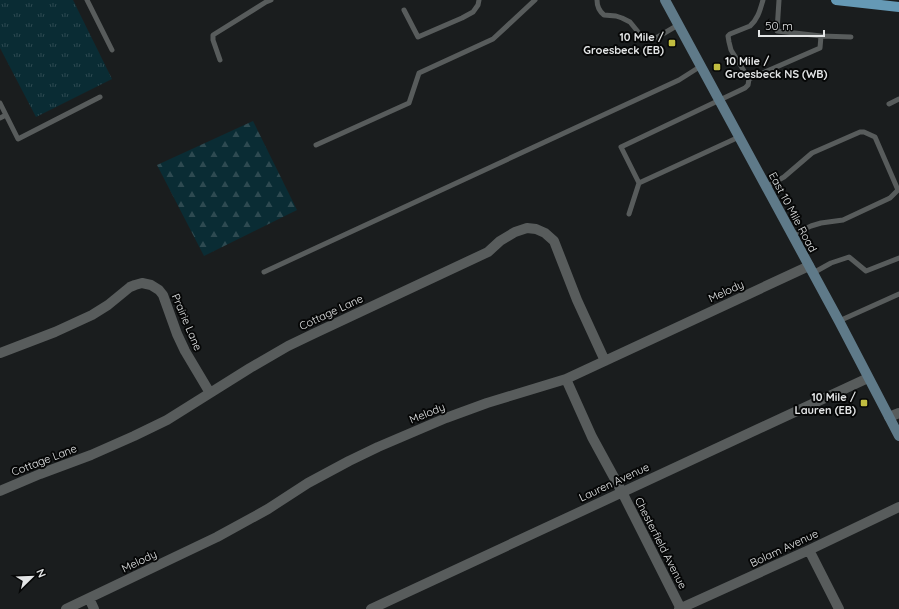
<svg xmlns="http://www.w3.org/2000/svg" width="899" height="609" font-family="Quicksand,sans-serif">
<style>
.grass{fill:url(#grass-tufts)}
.forest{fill:url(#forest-firs)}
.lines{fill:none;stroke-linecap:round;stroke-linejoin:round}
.lane{stroke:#585c5c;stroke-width:5}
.street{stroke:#585c5c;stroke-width:10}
.secondary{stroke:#5f7a89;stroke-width:10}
.primary{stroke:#6599b5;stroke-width:10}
.poi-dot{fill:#c1bd40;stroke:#060707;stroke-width:1.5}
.labels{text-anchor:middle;stroke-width:4;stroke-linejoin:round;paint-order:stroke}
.poi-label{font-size:11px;font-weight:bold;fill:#e3e5e6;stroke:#060707;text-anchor:end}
.street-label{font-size:11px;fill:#e3e5e6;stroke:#060707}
</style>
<defs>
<pattern id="grass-tufts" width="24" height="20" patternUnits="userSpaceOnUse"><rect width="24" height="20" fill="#0a2c34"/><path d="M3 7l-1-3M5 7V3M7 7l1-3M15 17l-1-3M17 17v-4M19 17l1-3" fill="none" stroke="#2e4a51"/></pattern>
<pattern id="forest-firs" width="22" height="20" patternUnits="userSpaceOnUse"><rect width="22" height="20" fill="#0a2c34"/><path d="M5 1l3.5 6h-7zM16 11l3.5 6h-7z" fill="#2e4a51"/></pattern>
</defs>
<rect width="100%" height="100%" fill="#1a1d1e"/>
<!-- grass -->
<path class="grass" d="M 0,0 L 73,0 L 112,79 L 36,117 L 0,48 Z"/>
<!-- forest -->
<path class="forest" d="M 253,121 L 297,210 L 204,256 L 157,165 Z"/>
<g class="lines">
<!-- lane -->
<path class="lane" d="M 87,0 L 112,50
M 597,0 C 597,7 599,11 604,15 L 616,16 L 622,18 L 630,22 L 643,38 L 647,39 L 656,38 L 678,25
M 404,10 L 418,37 L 462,18 L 473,12 L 478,5 L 479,0
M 821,36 L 851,37
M 220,60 L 213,40 L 213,35 L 266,2 L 271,0
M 749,79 L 820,48 L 821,36 L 777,31 L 779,0
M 0,103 L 6,115
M 889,104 L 899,99
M 0,118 L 6,115 L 18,139 L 100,97
M 739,137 L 639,183 L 621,147 L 745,88 L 748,85 L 749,79 L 731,50 L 729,42 L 728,36 L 730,34 L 750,26 C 758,19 760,10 763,0
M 316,145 L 409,103 L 419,73 L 493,39 L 535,0
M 766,187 L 784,177 L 812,153 L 860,132 L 864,132 L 875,137 L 898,190 L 890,198 L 843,220 L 821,223 L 811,226 L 792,235
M 629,214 L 639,183
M 264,272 L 679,80 L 701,66
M 813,273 L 831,263 L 849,257 L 866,271 L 899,258
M 839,321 L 899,294"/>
<!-- street -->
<path class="street" d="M 0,353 L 55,332 L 92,315 L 108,305 L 130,287 L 135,285 L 142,283 L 151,285 L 159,290 L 163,295 L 177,334 L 185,351 L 210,393
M 566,379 L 592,437 L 622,492 L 681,609
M 889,417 L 899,413
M 0,491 L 40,474 L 91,455 L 134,436 L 167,420 L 250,368 L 288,346 L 313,334 L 488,252 L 500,241 L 515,232 L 527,228 L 536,229 L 545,233 L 554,241 L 577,300 L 605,361
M 809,550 L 839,609
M 89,598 L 94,609
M 66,609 L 217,537 L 268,509 L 308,483 L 349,461 L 378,447 L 446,418 L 487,403 L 566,379 L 809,266
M 371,609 L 868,378
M 679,609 L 809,550 L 899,507"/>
<!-- secondary -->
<path class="secondary" d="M 665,0 L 839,321 L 899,436"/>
<!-- primary -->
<path class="primary" d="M 836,0 L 899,7"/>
</g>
<!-- markers -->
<g class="poi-dot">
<rect x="668" y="39" width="8" height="8" rx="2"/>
<rect x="713" y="63" width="8" height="8" rx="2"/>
<rect x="860" y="399" width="8" height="8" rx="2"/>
</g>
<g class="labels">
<!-- poi labels -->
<g class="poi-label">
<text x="664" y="41">10 Mile /<tspan x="664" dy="13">Groesbeck (EB)</tspan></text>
<text x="725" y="65" text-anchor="start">10 Mile /<tspan x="725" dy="13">Groesbeck NS (WB)</tspan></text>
<text x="856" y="401">10 Mile /<tspan x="856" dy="13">Lauren (EB)</tspan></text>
</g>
<!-- street labels -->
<g class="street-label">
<text transform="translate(793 212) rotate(62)" y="4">East 10 Mile Road</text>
<text transform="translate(726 291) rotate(-25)" y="4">Melody</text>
<text transform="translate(331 312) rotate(-25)" y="4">Cottage Lane</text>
<text transform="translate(187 322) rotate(67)" y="4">Prairie Lane</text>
<text transform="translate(427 413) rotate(-22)" y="4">Melody</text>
<text transform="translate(44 460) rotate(-21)" y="4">Cottage Lane</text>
<text transform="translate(614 482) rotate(-25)" y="4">Lauren Avenue</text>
<text transform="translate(661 543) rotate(63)" y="4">Chesterfield Avenue</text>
<text transform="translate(784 548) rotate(-25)" y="4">Bolam Avenue</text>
<text transform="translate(139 561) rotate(-26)" y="4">Melody</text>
</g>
</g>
<!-- north arrow -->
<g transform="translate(32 577) rotate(67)" stroke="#060707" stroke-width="3" paint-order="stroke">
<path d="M0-3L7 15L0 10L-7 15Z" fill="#e3e5e6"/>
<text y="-6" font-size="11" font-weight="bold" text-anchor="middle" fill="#e3e5e6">N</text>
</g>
<!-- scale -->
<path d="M759 30v6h65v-6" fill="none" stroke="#e3e5e6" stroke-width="2"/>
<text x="765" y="30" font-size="12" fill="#e3e5e6" stroke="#060707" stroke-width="3" paint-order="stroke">50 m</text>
</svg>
